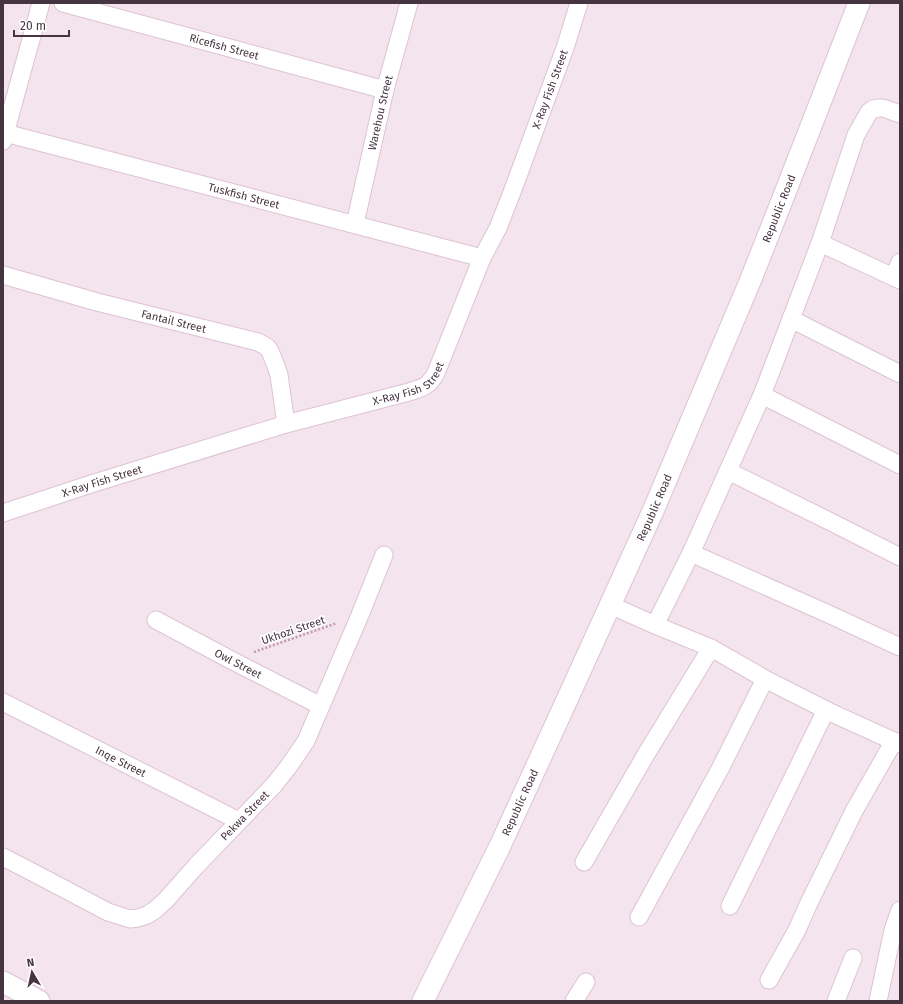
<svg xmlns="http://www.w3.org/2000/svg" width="903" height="1004" font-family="'Fira Sans',sans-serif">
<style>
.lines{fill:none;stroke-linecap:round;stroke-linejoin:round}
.minor-casing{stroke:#ddc3d3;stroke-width:19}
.tertiary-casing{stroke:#ddc3d3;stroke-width:23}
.path{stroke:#c297b2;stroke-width:2.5;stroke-dasharray:2 2;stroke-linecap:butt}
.minor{stroke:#fff;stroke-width:17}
.tertiary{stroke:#fff;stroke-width:21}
.labels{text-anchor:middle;stroke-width:3.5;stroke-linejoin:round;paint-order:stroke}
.street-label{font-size:11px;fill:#463440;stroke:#fff}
</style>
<rect width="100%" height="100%" fill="#f3e4ed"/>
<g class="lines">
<defs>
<g id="minor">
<path id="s1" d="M 63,3 L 385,90"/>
<path id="s2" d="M 5,133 L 482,258"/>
<path d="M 3,141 L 41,3"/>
<path id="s3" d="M 355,224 L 385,90 L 409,3"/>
<path d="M 820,243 L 900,280"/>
<path id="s4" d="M 3,275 L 97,302 L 258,342 L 267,347 L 270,351 L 276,366 L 279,375 L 286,424"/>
<path d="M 894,277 L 900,262"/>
<path d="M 791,319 L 900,374"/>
<path d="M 762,395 L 900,465"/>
<path d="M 728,471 L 833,523 L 900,557"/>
<path id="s5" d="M 3,513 L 91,484 L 286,424 L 409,392 C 424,387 428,387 436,373 L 482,258 L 498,228 L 514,187 L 565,48 L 579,3"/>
<path d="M 691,553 L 824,612 L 900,647"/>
<path d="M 610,605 L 655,625 L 711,648 L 765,679 L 832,713 L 900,744"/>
<path id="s6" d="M 156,620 L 231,660 L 321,706"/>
<path d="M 655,625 L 691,553 L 762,395 L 820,243 L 856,135 L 869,112 L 873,109 L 879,108 L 883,108 L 900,114"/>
<path id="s7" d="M 3,702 L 239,821"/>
<path id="s8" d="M 3,857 L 34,873 L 108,912 L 130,919 L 138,918 L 147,915 L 155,910 L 166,900 L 196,866 L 274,785 L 289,766 L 306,741 L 360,615 L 384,555"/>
<path d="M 584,862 L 645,756 L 711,648"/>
<path d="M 730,906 L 826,710"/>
<path d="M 639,917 L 721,767 L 765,679"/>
<path d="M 769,980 L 797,930 L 808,905 L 854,811 L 894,741"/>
<path d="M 574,1001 L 586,982"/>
<path d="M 836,1001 L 853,958"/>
<path d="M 878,1001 L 893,930 L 900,910"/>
</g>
<g id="tertiary">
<path d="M 3,982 L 39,1001"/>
<path id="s9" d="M 423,1001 L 500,846 L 571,691 L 653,511 L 751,279 L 783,198 L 859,3"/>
</g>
</defs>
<!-- minor casing -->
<use href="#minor" class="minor-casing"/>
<!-- tertiary casing -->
<use href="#tertiary" class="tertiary-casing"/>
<!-- path -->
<path class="path" d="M 254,652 L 337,623"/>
<!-- minor -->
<use href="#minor" class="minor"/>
<!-- tertiary -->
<use href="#tertiary" class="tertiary"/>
</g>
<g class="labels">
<!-- street labels -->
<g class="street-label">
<text dy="4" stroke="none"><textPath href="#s1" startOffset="167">Ricefish Street</textPath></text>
<text dy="4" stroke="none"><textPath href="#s5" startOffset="764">X-Ray Fish Street</textPath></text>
<text dy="4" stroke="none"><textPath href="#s3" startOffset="114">Warehou Street</textPath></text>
<text dy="4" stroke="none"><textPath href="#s2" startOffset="247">Tuskfish Street</textPath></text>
<text dy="4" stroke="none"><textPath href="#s9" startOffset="869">Republic Road</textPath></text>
<text dy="4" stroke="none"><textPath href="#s4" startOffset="177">Fantail Street</textPath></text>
<text dy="4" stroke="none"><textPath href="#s5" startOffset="428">X-Ray Fish Street</textPath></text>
<text dy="4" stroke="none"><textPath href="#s5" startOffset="104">X-Ray Fish Street</textPath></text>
<text dy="4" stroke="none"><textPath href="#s9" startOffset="545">Republic Road</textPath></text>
<text transform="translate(293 630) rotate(-19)" y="4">Ukhozi Street</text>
<text dy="4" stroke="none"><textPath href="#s6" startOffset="93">Owl Street</textPath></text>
<text dy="4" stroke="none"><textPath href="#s7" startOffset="132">Inqe Street</textPath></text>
<text dy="4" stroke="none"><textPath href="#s9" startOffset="221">Republic Road</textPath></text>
<text dy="4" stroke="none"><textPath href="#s8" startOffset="299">Pekwa Street</textPath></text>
</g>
</g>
<!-- border -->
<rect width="903" height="1004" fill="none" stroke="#463440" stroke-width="8"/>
<!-- north arrow -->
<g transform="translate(32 972) rotate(351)" stroke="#ffffff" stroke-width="3" paint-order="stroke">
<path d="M0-3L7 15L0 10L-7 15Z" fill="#463440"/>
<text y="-6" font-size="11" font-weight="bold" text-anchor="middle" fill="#463440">N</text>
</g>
<!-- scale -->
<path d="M14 30v6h55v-6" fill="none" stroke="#463440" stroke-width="2"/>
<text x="20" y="30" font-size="12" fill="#463440" stroke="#ffffff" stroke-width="3" paint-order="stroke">20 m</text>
</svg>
